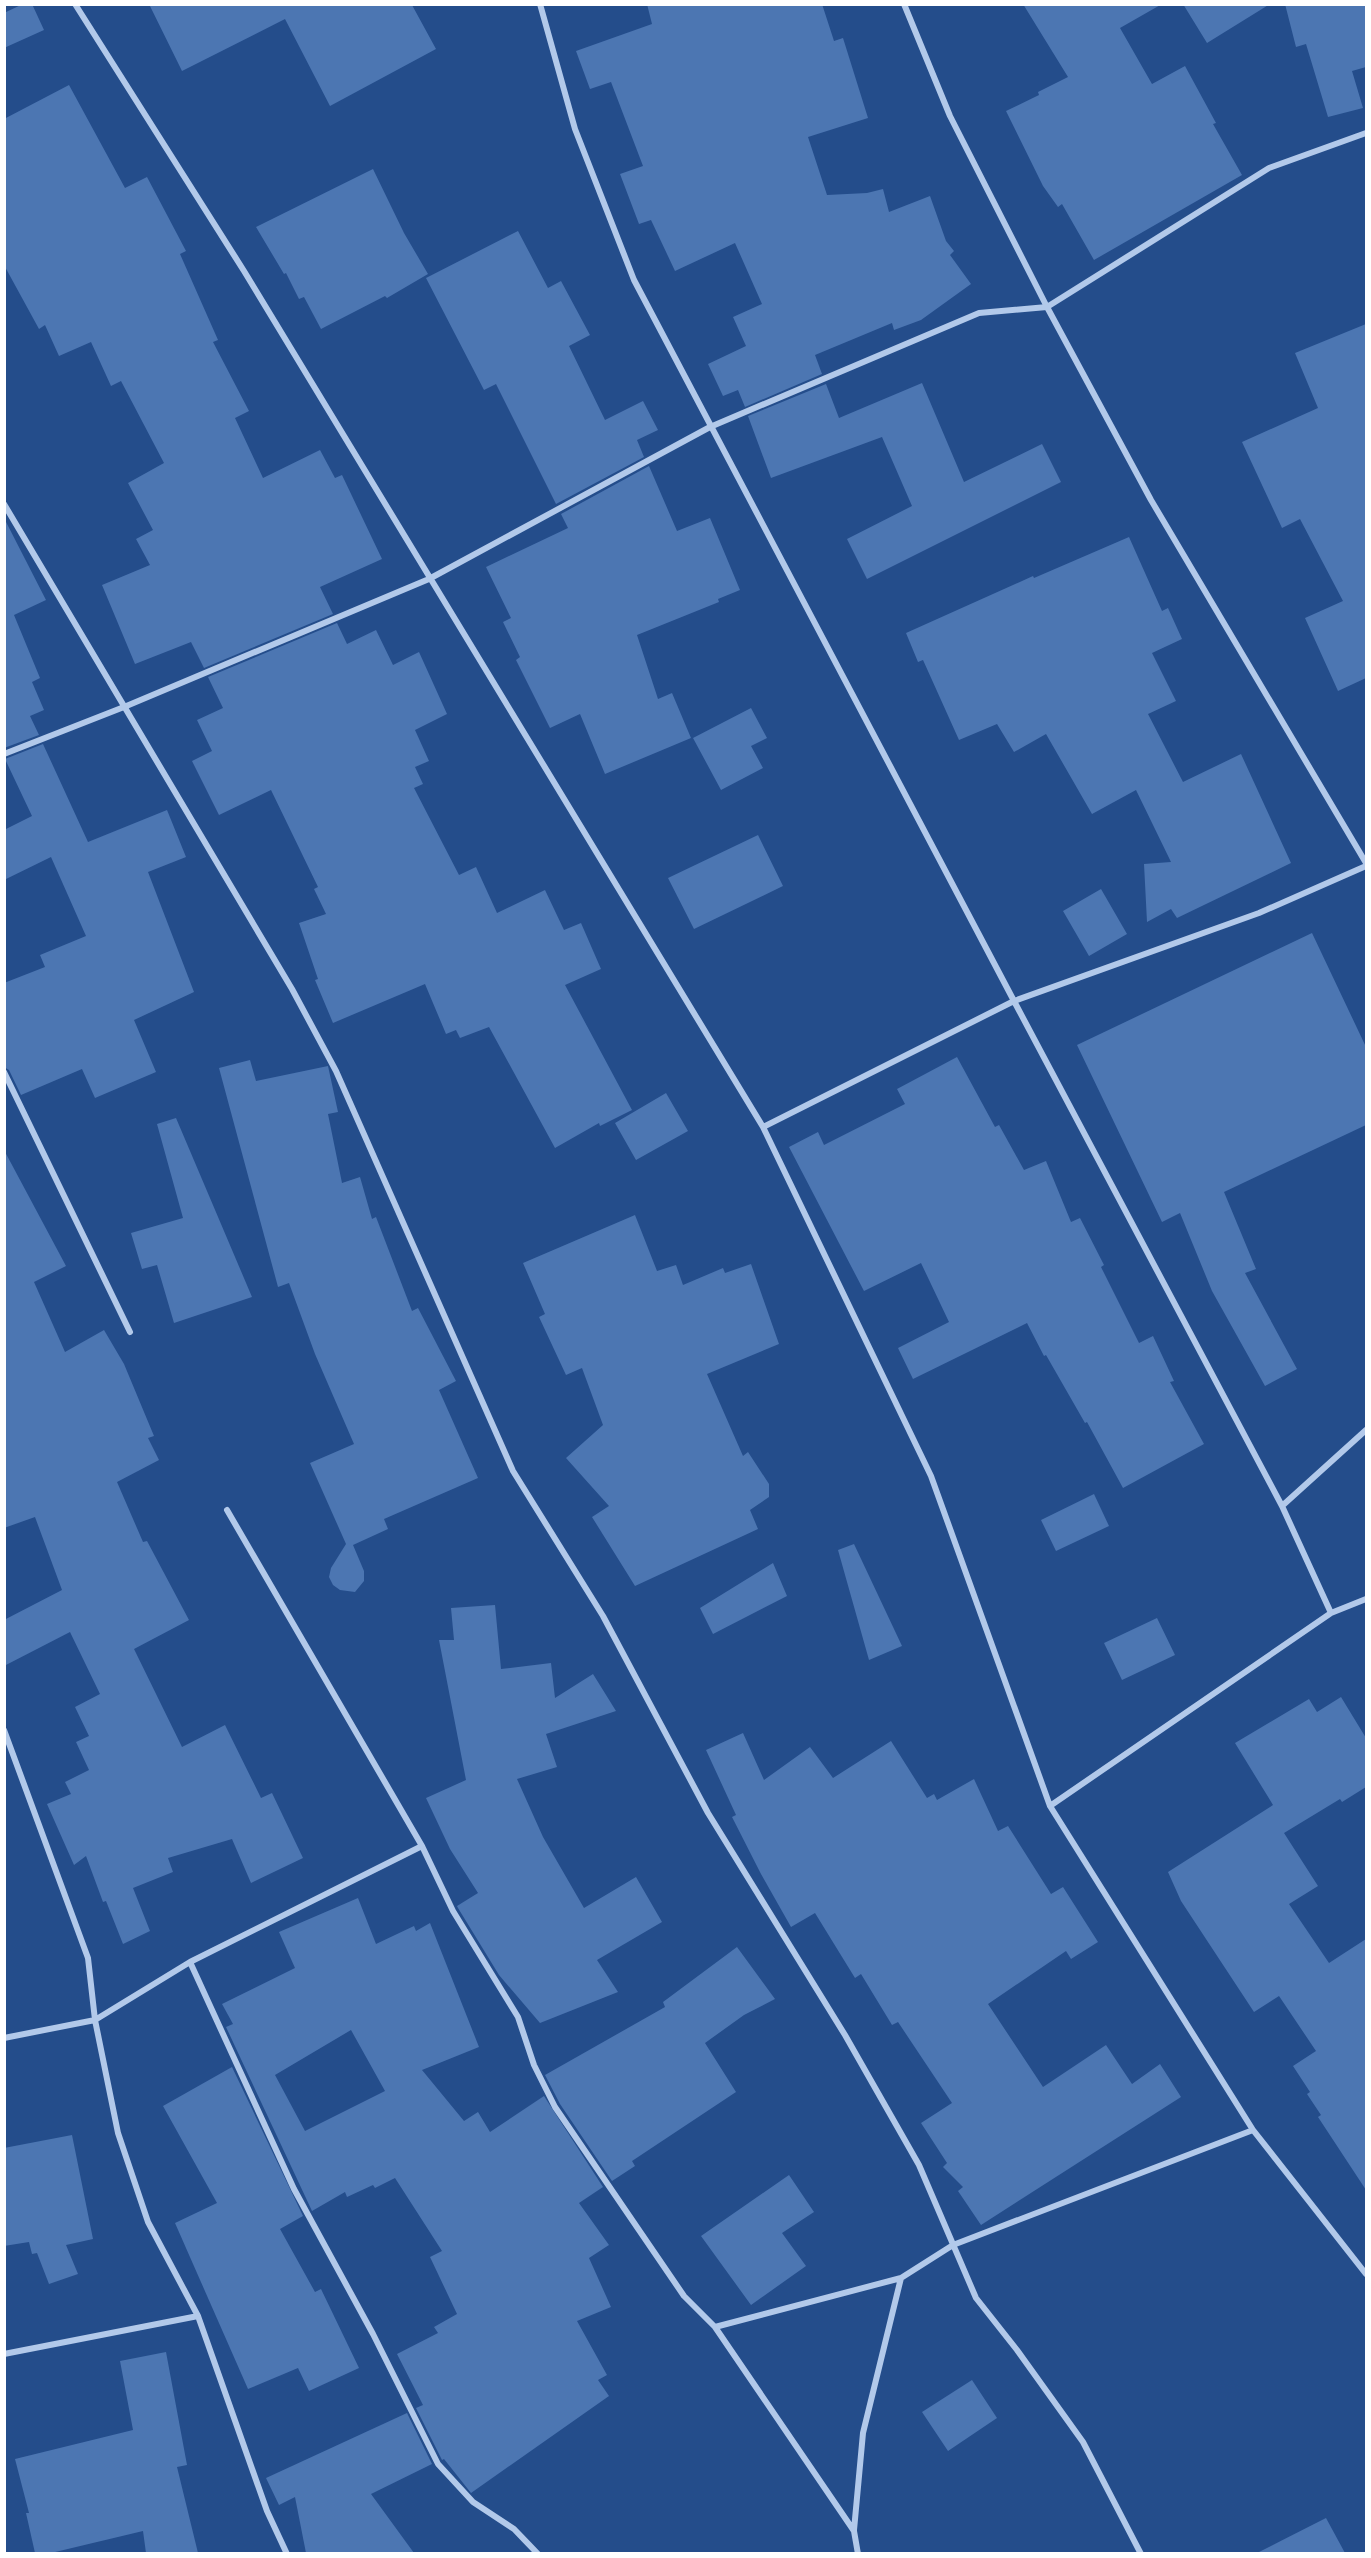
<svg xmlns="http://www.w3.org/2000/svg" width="1371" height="2558" font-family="Commissioner,sans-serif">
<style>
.building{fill:#4c76b2;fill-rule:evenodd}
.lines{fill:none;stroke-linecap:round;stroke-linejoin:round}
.street{stroke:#b2c9ea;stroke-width:6}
</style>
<rect width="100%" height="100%" fill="#244d8b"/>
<!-- building -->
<path class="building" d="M 23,4 L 32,4 L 44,30 L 4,48 L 4,13 Z
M 149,4 L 412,5 L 436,49 L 330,106 L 285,19 L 182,71 Z
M 647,4 L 822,4 L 834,41 L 843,38 L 868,118 L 808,137 L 827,195 L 867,193 L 883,189 L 889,212 L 930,196 L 946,241 L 954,251 L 950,255 L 971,284 L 921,320 L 894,330 L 892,323 L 815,355 L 822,374 L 745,407 L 738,390 L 723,396 L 708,364 L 746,346 L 733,317 L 762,304 L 735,243 L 675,271 L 651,220 L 639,224 L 620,174 L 643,166 L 611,82 L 590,89 L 576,51 L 652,24 Z
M 1023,4 L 1162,4 L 1120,28 L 1152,84 L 1185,66 L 1216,123 L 1213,124 L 1242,175 L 1094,260 L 1062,204 L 1058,207 L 1043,186 L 1006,111 L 1039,95 L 1038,92 L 1068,77 Z
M 1183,4 L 1270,4 L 1207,43 Z
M 1285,4 L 1366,4 L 1366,67 L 1352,71 L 1363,108 L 1328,117 L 1306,44 L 1296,47 Z
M 69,85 L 125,188 L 147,177 L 186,251 L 180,254 L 218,340 L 213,342 L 249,411 L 235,418 L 263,478 L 320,450 L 335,478 L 342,475 L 382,559 L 320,587 L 333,614 L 204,668 L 191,642 L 135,664 L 102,585 L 150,565 L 136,539 L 153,530 L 128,483 L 164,463 L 121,381 L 111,386 L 91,342 L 59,356 L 45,325 L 39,329 L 4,265 L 4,119 Z
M 373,169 L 404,233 L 428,274 L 387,298 L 385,296 L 321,329 L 304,297 L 299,299 L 286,273 L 284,274 L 256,227 Z
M 518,231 L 548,288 L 561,281 L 590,335 L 569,346 L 605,420 L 643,401 L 658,430 L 637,440 L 644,457 L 556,504 L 496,384 L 484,390 L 426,278 Z
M 1366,324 L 1366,678 L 1338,691 L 1305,618 L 1343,601 L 1300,519 L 1282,528 L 1242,442 L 1318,408 L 1295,353 Z
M 922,383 L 964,482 L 1042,444 L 1061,482 L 867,579 L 847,539 L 912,506 L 882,437 L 771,478 L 748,416 L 826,384 L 839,418 Z
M 649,466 L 677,531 L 710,518 L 740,590 L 718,599 L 719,602 L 637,635 L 658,699 L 672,693 L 691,738 L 605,774 L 580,714 L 550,728 L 516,660 L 520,657 L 503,622 L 511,618 L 486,567 L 568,528 L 561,514 Z
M 4,518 L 46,600 L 14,615 L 40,678 L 32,682 L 44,710 L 30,716 L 39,735 L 4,748 Z
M 1129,537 L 1162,611 L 1168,608 L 1182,639 L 1152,653 L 1176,701 L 1148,714 L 1183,782 L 1241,754 L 1291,863 L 1177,918 L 1171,909 L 1147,922 L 1144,864 L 1171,862 L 1136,790 L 1092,814 L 1046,734 L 1014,752 L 997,724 L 959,740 L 923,660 L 918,662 L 906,633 L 1033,576 L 1034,578 Z
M 337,623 L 347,644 L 376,630 L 393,665 L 419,652 L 447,714 L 415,730 L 429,761 L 415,767 L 423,784 L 414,788 L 459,875 L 476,867 L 497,913 L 545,890 L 564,930 L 581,923 L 601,969 L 565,985 L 632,1110 L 600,1126 L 599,1123 L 555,1148 L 489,1027 L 460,1038 L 456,1030 L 446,1034 L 425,984 L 333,1023 L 315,980 L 318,979 L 299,923 L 326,914 L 314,889 L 318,887 L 271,790 L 219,815 L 192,761 L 212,751 L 197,720 L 223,708 L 208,677 Z
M 751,708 L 767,738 L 751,746 L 763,768 L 721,790 L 693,738 Z
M 43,744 L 88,842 L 167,810 L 186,857 L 148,872 L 194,992 L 134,1020 L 156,1072 L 95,1098 L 82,1069 L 21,1095 L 9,1070 L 4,1067 L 4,983 L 45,967 L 40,955 L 86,936 L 51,857 L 4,880 L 4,830 L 32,816 L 5,759 Z
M 758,835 L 783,886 L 694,929 L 668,878 Z
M 1101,889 L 1127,934 L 1089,956 L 1063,911 Z
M 1312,933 L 1366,1047 L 1366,1125 L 1224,1192 L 1256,1269 L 1245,1273 L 1297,1369 L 1265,1386 L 1212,1291 L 1180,1213 L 1162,1222 L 1077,1045 Z
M 957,1057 L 995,1127 L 999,1125 L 1024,1170 L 1046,1161 L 1071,1222 L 1080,1218 L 1104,1265 L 1101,1267 L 1139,1343 L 1153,1336 L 1174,1381 L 1170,1382 L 1204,1444 L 1123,1488 L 1087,1422 L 1085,1423 L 1046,1355 L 1044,1356 L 1027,1323 L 913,1379 L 898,1348 L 949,1322 L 921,1263 L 864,1291 L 789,1147 L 818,1132 L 824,1145 L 905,1104 L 897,1089 Z
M 250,1060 L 256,1081 L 328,1066 L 338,1112 L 328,1114 L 342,1183 L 360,1177 L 372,1219 L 376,1217 L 412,1311 L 418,1308 L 456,1381 L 439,1390 L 478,1478 L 384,1519 L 388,1529 L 353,1545 L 364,1571 L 364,1581 L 355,1592 L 340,1590 L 333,1585 L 329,1577 L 331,1568 L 346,1544 L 310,1463 L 354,1444 L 315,1354 L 289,1283 L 278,1287 L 219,1068 Z
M 666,1093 L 688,1131 L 636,1160 L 615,1123 Z
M 176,1118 L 252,1297 L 174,1323 L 157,1265 L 142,1269 L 131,1233 L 183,1218 L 157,1124 Z
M 4,1150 L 66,1266 L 34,1282 L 65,1352 L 104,1330 L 124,1364 L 154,1436 L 148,1438 L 159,1460 L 117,1482 L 143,1542 L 147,1541 L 189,1620 L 134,1649 L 182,1747 L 225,1725 L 261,1798 L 272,1793 L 303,1858 L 251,1883 L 232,1839 L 168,1858 L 173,1872 L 133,1888 L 150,1931 L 123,1944 L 106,1901 L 103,1902 L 86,1856 L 74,1865 L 47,1804 L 71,1794 L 65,1782 L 89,1770 L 76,1742 L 89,1736 L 75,1707 L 100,1694 L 70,1632 L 4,1666 L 4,1620 L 62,1590 L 35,1517 L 4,1528 Z
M 635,1215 L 657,1271 L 676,1265 L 683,1285 L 723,1268 L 725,1273 L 751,1264 L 779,1344 L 707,1374 L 743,1456 L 748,1452 L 769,1484 L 769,1497 L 750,1510 L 758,1529 L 635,1586 L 592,1517 L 609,1506 L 566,1458 L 603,1425 L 582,1368 L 566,1375 L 539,1317 L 545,1314 L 523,1263 Z
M 1094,1494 L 1109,1526 L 1056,1551 L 1041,1520 Z
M 854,1544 L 902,1646 L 869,1660 L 838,1550 Z
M 773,1563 L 787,1596 L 713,1634 L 700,1608 Z
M 495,1605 L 501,1669 L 551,1663 L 555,1698 L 593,1674 L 616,1711 L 546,1734 L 557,1767 L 517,1779 L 543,1837 L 584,1908 L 636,1877 L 662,1922 L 597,1960 L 618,1992 L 540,2023 L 499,1975 L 458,1908 L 457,1906 L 478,1893 L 450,1849 L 426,1798 L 466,1780 L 439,1640 L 454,1640 L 451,1608 Z
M 1157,1618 L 1175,1655 L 1122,1680 L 1104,1643 Z
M 1341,1697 L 1366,1738 L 1366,1787 L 1342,1802 L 1340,1799 L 1284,1833 L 1318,1886 L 1289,1904 L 1329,1963 L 1366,1939 L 1366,2190 L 1318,2117 L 1321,2115 L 1307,2094 L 1310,2092 L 1293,2066 L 1316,2051 L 1279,1996 L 1254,2012 L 1181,1901 L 1168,1872 L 1273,1805 L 1235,1743 L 1309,1699 L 1317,1712 Z
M 743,1733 L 764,1780 L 810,1747 L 833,1778 L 891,1741 L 927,1798 L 934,1794 L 937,1800 L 974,1779 L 998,1831 L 1008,1826 L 1051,1894 L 1063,1887 L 1098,1942 L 1071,1959 L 1066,1951 L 988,2004 L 1043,2087 L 1106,2045 L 1132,2084 L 1160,2064 L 1181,2097 L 981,2225 L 958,2191 L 963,2187 L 943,2167 L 947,2163 L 921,2123 L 952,2103 L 898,2022 L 892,2025 L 861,1974 L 855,1978 L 815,1913 L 791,1927 L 761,1874 L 732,1817 L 736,1815 L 706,1750 Z
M 358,1898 L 376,1944 L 414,1926 L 416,1931 L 430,1923 L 479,2047 L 422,2070 L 464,2121 L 478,2112 L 490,2132 L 544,2096 L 603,2187 L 579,2203 L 609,2245 L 589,2258 L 611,2307 L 577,2321 L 607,2375 L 598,2380 L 609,2396 L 471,2493 L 444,2459 L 442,2460 L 416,2408 L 423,2405 L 397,2354 L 438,2333 L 434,2327 L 457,2314 L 430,2257 L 442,2251 L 395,2178 L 375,2188 L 373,2185 L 347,2197 L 345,2192 L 312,2211 L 226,2027 L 233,2024 L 222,2004 L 295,1968 L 279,1932 ZM 351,2030 L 385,2091 L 305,2131 L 275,2075 Z
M 737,1947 L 775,1999 L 744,2015 L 705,2043 L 736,2092 L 632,2161 L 635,2166 L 612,2181 L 560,2104 L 545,2075 L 665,2007 L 663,2002 Z
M 232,2067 L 303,2216 L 280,2229 L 315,2292 L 321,2289 L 359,2368 L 309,2391 L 298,2368 L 248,2389 L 175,2223 L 217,2203 L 163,2106 Z
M 72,2135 L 93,2239 L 66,2245 L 78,2274 L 49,2284 L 37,2253 L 32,2254 L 29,2242 L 4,2246 L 4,2148 Z
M 789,2175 L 814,2212 L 782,2233 L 806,2266 L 751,2305 L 701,2236 Z
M 166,2352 L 187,2465 L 177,2467 L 198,2553 L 146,2553 L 143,2531 L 51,2553 L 35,2553 L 26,2513 L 29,2513 L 15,2459 L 133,2430 L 120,2361 Z
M 972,2380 L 997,2418 L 948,2451 L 922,2412 Z
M 407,2413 L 432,2464 L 371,2494 L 414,2553 L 306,2553 L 295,2497 L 279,2505 L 266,2478 Z
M 1326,2518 L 1345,2553 L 1257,2553 Z"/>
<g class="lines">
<!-- street -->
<path class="street" d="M 75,4 L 244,271 L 763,1127 L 931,1476 L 1050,1806 L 1253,2130 L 1366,2274
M 540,4 L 575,129 L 634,280 L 1014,1001 L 763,1127
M 904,4 L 950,116 L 1047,307 L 1151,500 L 1366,863
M 4,504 L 292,989 L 336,1071 L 513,1471 L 603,1616 L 708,1813 L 845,2035 L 919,2165 L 976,2298 L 1017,2350 L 1083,2442 L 1141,2554
M 4,754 L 124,707 L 429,579 L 710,427 L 979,313 L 1047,307 L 1269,168 L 1366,133
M 4,1072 L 130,1332
M 1282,1506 L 1366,1430
M 227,1510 L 422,1846 L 453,1911 L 518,2017 L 534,2065 L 555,2107 L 684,2296 L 715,2327 L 854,2531 L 858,2554
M 1331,1613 L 1282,1506 L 1014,1001 L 1259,913 L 1366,866
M 4,1730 L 88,1958 L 95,2020 L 118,2133 L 148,2222 L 198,2316 L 267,2511 L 287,2554
M 1050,1806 L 1331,1613 L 1366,1599
M 190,1962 L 294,2189 L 373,2334 L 438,2464 L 473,2502 L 514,2529 L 538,2554
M 4,2038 L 95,2020 L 190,1962 L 422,1846
M 715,2327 L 901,2278 L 953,2245 L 1253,2130
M 4,2354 L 198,2316
M 854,2530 L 863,2433 L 901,2278"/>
</g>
<!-- border -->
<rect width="1371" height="2558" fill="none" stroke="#ffffff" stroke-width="12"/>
</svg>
